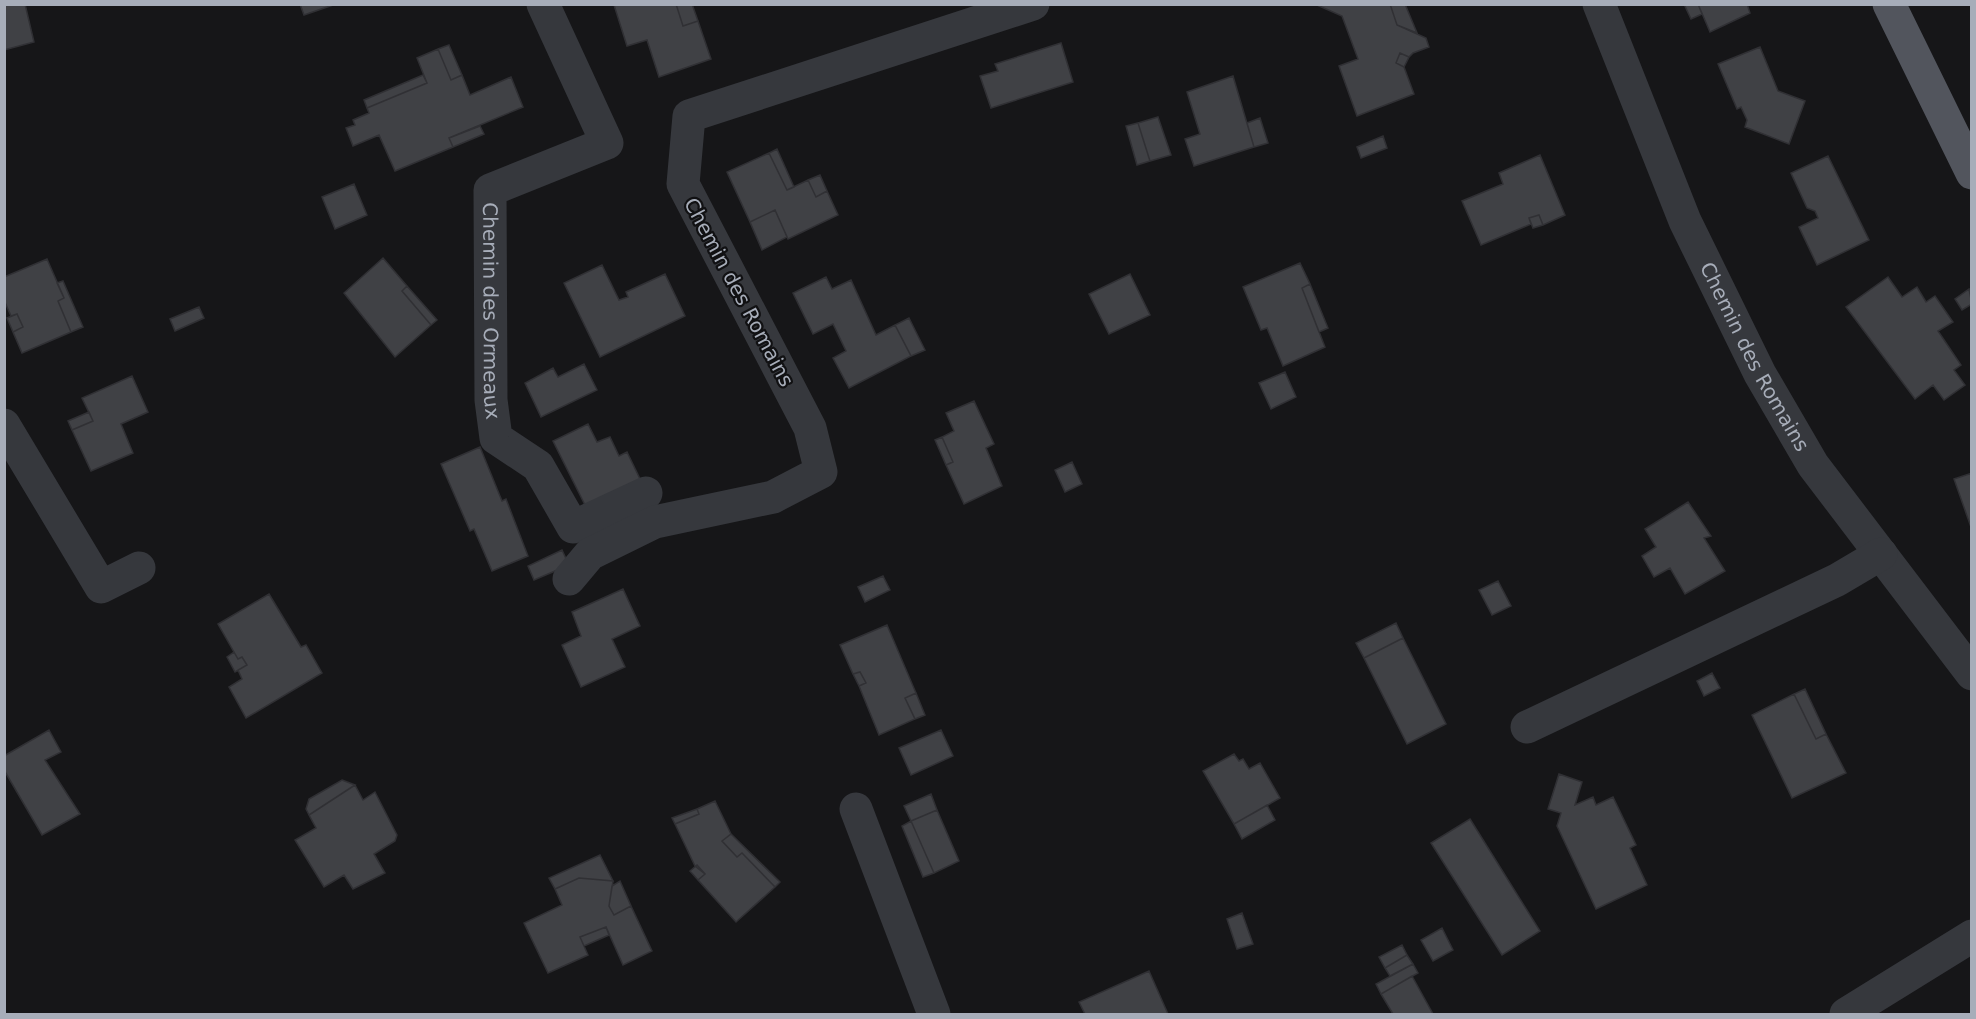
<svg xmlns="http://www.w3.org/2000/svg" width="1976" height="1019" font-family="'DejaVu Sans',sans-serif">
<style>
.building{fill:#404145;stroke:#303034;stroke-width:1.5}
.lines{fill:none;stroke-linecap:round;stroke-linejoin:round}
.minor{stroke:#36383d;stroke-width:33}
.major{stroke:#52555d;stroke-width:33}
.labels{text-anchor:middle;stroke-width:4.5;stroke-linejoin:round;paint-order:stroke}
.street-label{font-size:20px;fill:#a7adb9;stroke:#111113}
</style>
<rect width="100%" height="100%" fill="#161618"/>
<!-- building -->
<path class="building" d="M 4,4 L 25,4 L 34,42 L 4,50 Z
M 300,4 L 336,4 L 304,15 Z
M 676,4 L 683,26 L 698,21 L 711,59 L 659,77 L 647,40 L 627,46 L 614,5 Z
M 676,4 L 692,4 L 698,21 L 683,26 Z
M 1390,4 L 1397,25 L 1426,38 L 1429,47 L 1413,53 L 1409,57 L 1400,53 L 1396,63 L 1404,67 L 1414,94 L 1357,116 L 1339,66 L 1358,59 L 1342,16 L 1317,5 Z
M 1390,4 L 1405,4 L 1417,33 L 1397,25 Z
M 1684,4 L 1698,4 L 1702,14 L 1691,19 Z
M 1698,4 L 1747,4 L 1750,13 L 1710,32 Z
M 1061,43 L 1073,82 L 991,108 L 980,76 L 998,71 L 995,64 Z
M 449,45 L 462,75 L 451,80 L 438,49 Z
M 1760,47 L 1778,91 L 1805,101 L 1789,144 L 1745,127 L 1747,120 L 1741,107 L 1737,109 L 1718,64 Z
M 438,49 L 451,80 L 462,75 L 470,95 L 511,77 L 523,107 L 449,138 L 453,147 L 395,171 L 379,135 L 353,146 L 346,128 L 355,125 L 353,120 L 369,113 L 367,108 L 427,83 L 417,58 Z
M 1400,53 L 1409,57 L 1404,67 L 1396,63 Z
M 423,75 L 427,83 L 367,108 L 364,100 Z
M 1233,76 L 1254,147 L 1194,166 L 1185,139 L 1200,134 L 1187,92 Z
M 1158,117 L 1171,155 L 1150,161 L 1138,123 Z
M 1260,118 L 1268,143 L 1254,147 L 1247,123 Z
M 1138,123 L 1150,161 L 1137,165 L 1126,126 Z
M 480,126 L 484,134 L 453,147 L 449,138 Z
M 1383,136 L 1387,148 L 1361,158 L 1357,147 Z
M 777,149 L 794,187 L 787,190 L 769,153 Z
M 769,153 L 787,190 L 808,180 L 816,197 L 827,191 L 838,215 L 788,239 L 775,210 L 750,222 L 727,172 Z
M 1540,155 L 1565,215 L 1543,225 L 1539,215 L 1529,218 L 1531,224 L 1481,245 L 1462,201 L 1503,184 L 1499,173 Z
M 1828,156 L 1869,240 L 1817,265 L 1799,227 L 1818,218 L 1815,211 L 1807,208 L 1791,173 Z
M 820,175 L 827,191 L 816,197 L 808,180 Z
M 354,184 L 367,215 L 335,229 L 322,197 Z
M 775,210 L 787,237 L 762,250 L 750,222 Z
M 1539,215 L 1543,225 L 1533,228 L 1529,218 Z
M 383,258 L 407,286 L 402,291 L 431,325 L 395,357 L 344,293 Z
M 47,259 L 64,298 L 58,301 L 71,332 L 22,353 L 13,332 L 23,327 L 17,314 L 11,316 L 4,300 L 4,277 Z
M 1300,263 L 1310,284 L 1302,288 L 1325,347 L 1283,366 L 1267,328 L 1261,330 L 1243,287 Z
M 602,265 L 619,300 L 628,297 L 626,292 L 665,274 L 685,316 L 600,357 L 564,283 Z
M 1130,274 L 1150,315 L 1109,334 L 1089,294 Z
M 826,277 L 832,289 L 851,280 L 876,335 L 895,325 L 911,356 L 849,388 L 833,358 L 846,351 L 833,324 L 813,334 L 793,293 Z
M 1888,277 L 1902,297 L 1917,287 L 1926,302 L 1935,296 L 1953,322 L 1938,331 L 1961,365 L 1954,370 L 1965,385 L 1944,400 L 1933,385 L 1915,399 L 1846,307 Z
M 63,281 L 83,327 L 71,332 L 58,301 L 64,298 L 57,283 Z
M 1310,284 L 1328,328 L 1319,332 L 1302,288 Z
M 407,286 L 437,320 L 431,325 L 402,291 Z
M 1969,289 L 1972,304 L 1962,310 L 1955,299 Z
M 199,307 L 204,318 L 175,331 L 170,319 Z
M 17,314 L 23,327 L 13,332 L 7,318 Z
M 909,318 L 925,350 L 911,356 L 895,325 Z
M 584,364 L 597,390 L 541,417 L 525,383 L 553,368 L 558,377 Z
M 1285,372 L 1296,397 L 1271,409 L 1259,383 Z
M 132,376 L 148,412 L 121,424 L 133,453 L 91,471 L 72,430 L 93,421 L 82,398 Z
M 974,401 L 994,444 L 986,448 L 1002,486 L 964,504 L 946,465 L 953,462 L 942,437 L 954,431 L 946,413 Z
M 89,412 L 93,421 L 72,430 L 68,421 Z
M 588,424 L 597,442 L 610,437 L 619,456 L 627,452 L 641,481 L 587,509 L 553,441 Z
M 942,437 L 953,462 L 946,465 L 935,440 Z
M 480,447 L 502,501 L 506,499 L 528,556 L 492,571 L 474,529 L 470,531 L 441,464 Z
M 1072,462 L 1082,484 L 1065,492 L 1055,470 Z
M 1972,473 L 1972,530 L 1954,479 Z
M 1688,502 L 1711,536 L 1704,538 L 1725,571 L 1685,594 L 1670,568 L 1654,577 L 1642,556 L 1656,547 L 1645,529 Z
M 562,550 L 569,565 L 534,580 L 528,566 Z
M 883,576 L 890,590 L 865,602 L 858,587 Z
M 1498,581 L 1511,606 L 1492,615 L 1479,590 Z
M 623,589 L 640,626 L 612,639 L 625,667 L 581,687 L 562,645 L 581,636 L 572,612 Z
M 269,594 L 301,647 L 306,645 L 322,673 L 246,718 L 229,687 L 242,679 L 238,670 L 247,665 L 242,657 L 238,659 L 218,624 Z
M 1396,623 L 1403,638 L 1364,658 L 1356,643 Z
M 887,625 L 916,693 L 905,698 L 915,719 L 879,735 L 859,686 L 866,683 L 860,672 L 853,674 L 840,645 Z
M 1403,638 L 1446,724 L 1407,744 L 1364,658 Z
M 234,652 L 238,659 L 242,657 L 247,665 L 235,672 L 227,657 Z
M 860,672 L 866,683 L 859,686 L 853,674 Z
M 1712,673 L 1720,688 L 1704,696 L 1697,681 Z
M 1805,689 L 1826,734 L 1816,739 L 1794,694 Z
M 916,693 L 925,715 L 915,719 L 905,698 Z
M 1794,694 L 1816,739 L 1826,734 L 1846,773 L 1792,798 L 1752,715 Z
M 49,730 L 61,752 L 45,760 L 80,814 L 42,835 L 4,770 L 4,756 Z
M 941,730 L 953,756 L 911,775 L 899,748 Z
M 1234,754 L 1239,761 L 1243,759 L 1249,769 L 1260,763 L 1280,798 L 1234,824 L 1203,771 Z
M 1559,774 L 1582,782 L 1575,805 L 1593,797 L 1596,805 L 1613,797 L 1636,845 L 1630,848 L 1647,885 L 1596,909 L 1557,826 L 1561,813 L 1548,809 Z
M 342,780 L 355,785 L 309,815 L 306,809 L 309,799 Z
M 355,785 L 363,800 L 375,792 L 397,835 L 395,841 L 374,854 L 385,873 L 353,889 L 344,875 L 324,887 L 295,840 L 316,828 L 309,815 Z
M 931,794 L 937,810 L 911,821 L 904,806 Z
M 715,801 L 731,834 L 722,841 L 737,857 L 742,853 L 775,887 L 736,922 L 698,880 L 705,874 L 695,866 L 675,824 L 699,814 L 697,809 Z
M 1267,805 L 1275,820 L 1242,839 L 1234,824 Z
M 697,809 L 699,814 L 675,824 L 672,818 Z
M 937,810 L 959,861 L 934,873 L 911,821 Z
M 1470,819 L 1540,931 L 1502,955 L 1431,843 Z
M 911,821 L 934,873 L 923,877 L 902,826 Z
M 731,834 L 780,882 L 775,887 L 742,853 L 737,857 L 722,841 Z
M 600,855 L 613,881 L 579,878 L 555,889 L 549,878 Z
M 697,865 L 705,874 L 698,880 L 690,871 Z
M 579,878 L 613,881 L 609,906 L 614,915 L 631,906 L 652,951 L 623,965 L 606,927 L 580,937 L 588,955 L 548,973 L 524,923 L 562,905 L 555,889 Z
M 620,881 L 631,906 L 614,915 L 609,906 L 612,886 Z
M 1242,913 L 1253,944 L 1237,949 L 1227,919 Z
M 606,927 L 609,935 L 584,946 L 580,937 Z
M 1442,928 L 1453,950 L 1433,961 L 1421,940 Z
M 1402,945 L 1407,955 L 1385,968 L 1379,957 Z
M 1407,955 L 1413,964 L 1390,976 L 1385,968 Z
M 1413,964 L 1418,973 L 1381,994 L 1376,984 Z
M 1149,971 L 1168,1014 L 1085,1014 L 1079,1002 Z
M 1412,976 L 1433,1014 L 1393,1014 L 1381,994 Z"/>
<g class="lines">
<!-- minor -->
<g class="minor">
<path id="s1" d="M 543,4 L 607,143 L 490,190 L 491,400 L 496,438 L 538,466 L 573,527 L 646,493"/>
<path id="s2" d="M 1599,4 L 1685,221 L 1760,374 L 1813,465 L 1972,674"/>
<path d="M 4,425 L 101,587 L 139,568"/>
<path d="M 569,579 L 590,554 L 655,522 L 773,497 L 821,472 L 810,428 L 683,184 L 689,116 L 1033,4"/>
<path d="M 1527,727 L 1837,580 L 1881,554"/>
<path d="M 856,809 L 934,1014"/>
<path d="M 1846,1014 L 1972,936"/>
</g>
<!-- major -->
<path class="major" d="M 1889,4 L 1972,173"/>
</g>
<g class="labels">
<!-- street labels -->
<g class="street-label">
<text transform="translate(739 292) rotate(62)" y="7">Chemin des Romains</text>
<text dy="7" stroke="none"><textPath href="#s1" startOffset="400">Chemin des Ormeaux</textPath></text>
<text dy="7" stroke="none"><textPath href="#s2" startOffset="386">Chemin des Romains</textPath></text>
</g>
</g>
<!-- border -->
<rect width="1976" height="1019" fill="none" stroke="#a7adb9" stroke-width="12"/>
</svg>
